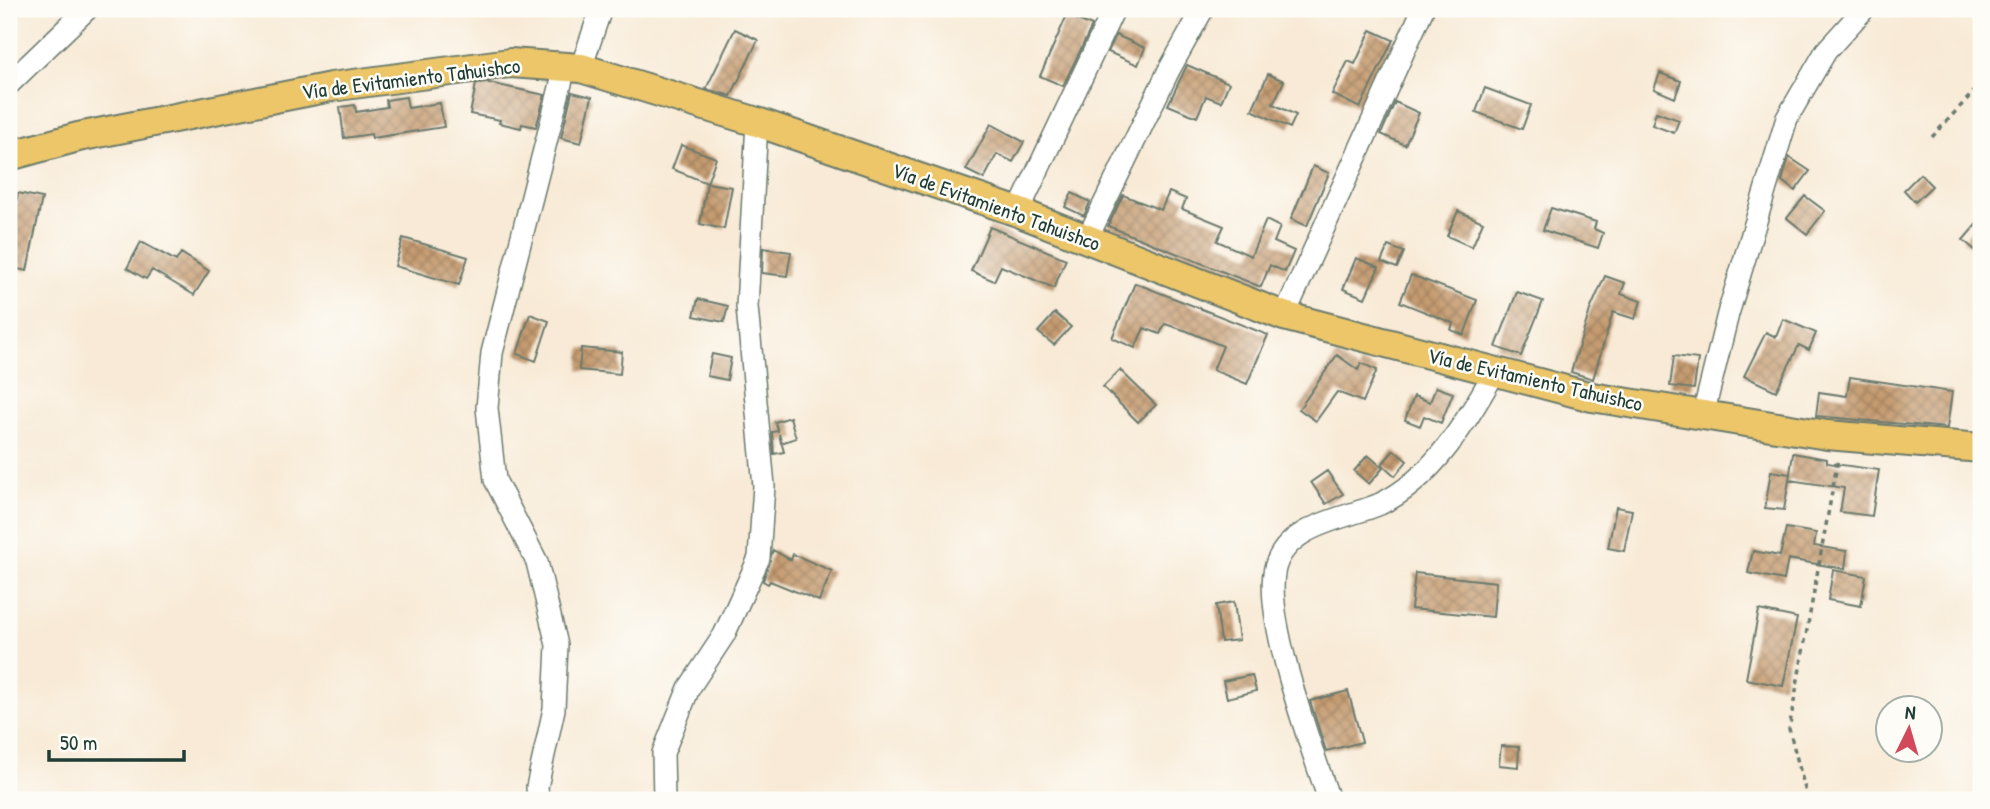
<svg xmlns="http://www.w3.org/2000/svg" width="1990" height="809" font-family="'Patrick Hand',sans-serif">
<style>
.building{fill:url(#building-cross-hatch)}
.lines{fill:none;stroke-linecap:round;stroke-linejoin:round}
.minor-casing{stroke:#6b7a6d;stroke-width:24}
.major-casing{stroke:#6b7a6d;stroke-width:32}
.path{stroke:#6b7a6d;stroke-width:3.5;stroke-dasharray:5 5;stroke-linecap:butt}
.minor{stroke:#fff;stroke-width:21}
.major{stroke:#ecc669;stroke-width:28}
.labels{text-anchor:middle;stroke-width:5;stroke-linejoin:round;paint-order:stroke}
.street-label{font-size:21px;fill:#1f3d34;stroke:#fdfcf7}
</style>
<defs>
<pattern id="building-cross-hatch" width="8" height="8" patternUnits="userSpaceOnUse" patternTransform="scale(1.75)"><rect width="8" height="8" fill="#c69c71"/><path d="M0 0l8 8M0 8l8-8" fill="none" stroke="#a0805e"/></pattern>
</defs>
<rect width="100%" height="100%" fill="#fdfcf7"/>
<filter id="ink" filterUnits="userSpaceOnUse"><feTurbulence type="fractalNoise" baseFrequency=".0143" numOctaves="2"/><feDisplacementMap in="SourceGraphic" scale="14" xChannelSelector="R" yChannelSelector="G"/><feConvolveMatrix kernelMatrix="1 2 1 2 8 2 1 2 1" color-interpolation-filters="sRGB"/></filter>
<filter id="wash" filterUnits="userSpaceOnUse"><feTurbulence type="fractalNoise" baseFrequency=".00686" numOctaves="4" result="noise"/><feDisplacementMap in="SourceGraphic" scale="28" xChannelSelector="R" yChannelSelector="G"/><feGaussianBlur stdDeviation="1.57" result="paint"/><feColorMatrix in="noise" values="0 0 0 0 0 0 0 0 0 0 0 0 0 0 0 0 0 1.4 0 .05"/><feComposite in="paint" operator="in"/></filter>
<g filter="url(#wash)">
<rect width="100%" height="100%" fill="#f8ead6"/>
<g id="blocks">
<!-- building -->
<path class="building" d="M 1067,15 L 1092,26 L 1063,86 L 1040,76 Z
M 735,29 L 758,40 L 731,96 L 706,89 Z
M 1371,30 L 1393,40 L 1360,108 L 1332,94 L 1348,61 L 1355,64 Z
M 1116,35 L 1145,48 L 1138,65 L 1108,52 Z
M 1187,65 L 1229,83 L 1221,102 L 1206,96 L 1197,117 L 1168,105 Z
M 1660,73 L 1681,81 L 1675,98 L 1654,89 Z
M 1268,74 L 1284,81 L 1273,104 L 1296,115 L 1290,128 L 1252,110 Z
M 489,83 L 545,95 L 536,127 L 522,124 L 521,128 L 499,123 L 500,120 L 470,114 L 476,84 Z
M 1485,88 L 1531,105 L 1522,129 L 1476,112 Z
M 572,92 L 592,97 L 581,143 L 561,138 Z
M 406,97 L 408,108 L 440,103 L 444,127 L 372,138 L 371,134 L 344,138 L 340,107 L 355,105 L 356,112 L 387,107 L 386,100 Z
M 1395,102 L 1419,113 L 1405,145 L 1381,134 Z
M 1656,112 L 1679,120 L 1674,133 L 1652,125 Z
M 991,124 L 1024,142 L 1013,162 L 997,154 L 984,179 L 966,170 Z
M 681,145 L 716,158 L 707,183 L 672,169 Z
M 1789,157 L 1810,171 L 1795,191 L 1782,181 Z
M 1313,166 L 1329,173 L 1307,226 L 1291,219 Z
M 1920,174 L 1932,186 L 1915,202 L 1904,190 Z
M 707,183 L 732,187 L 724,229 L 700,224 Z
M 1169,192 L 1186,199 L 1182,209 L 1224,226 L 1217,241 L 1251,256 L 1266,220 L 1280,227 L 1274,242 L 1294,251 L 1285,272 L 1270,265 L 1261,287 L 1108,226 L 1123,195 L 1161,210 Z
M 18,193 L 42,198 L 27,271 L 9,267 L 9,237 Z
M 1072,193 L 1090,202 L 1084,216 L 1065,207 Z
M 1805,196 L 1825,211 L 1807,234 L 1787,218 Z
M 1551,208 L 1596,222 L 1594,229 L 1603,233 L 1598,248 L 1543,230 Z
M 1458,211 L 1483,222 L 1472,247 L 1447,236 Z
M 1981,219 L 1981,243 L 1975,250 L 1963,240 Z
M 990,227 L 1066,259 L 1054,288 L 1001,266 L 994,281 L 971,271 Z
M 403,238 L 468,257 L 459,285 L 395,266 Z
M 141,242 L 176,261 L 181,253 L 209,271 L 194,295 L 152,270 L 146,279 L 127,268 Z
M 1388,246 L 1404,252 L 1397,268 L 1381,262 Z
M 763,248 L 791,252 L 787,276 L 762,273 Z
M 1356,258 L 1379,267 L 1365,298 L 1343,289 Z
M 1411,275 L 1477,300 L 1464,335 L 1451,330 L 1453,323 L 1400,302 Z
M 1605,276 L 1625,283 L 1621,294 L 1641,301 L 1635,319 L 1613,312 L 1593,379 L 1571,372 L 1590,310 Z
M 1135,283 L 1268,335 L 1247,384 L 1213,370 L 1223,346 L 1187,331 L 1165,324 L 1160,334 L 1144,328 L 1135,348 L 1112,338 Z
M 1517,292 L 1543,301 L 1521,356 L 1496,347 Z
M 698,299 L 728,306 L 724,322 L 694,316 Z
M 1055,313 L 1071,327 L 1054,345 L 1038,332 Z
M 530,314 L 549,321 L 536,361 L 517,354 Z
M 1783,319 L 1816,333 L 1809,350 L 1799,345 L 1776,391 L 1744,376 L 1766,332 L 1776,337 Z
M 581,348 L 622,352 L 620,374 L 579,370 Z
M 712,354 L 731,358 L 727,380 L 707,376 Z
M 1337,355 L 1358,370 L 1361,363 L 1377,370 L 1363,402 L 1337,392 L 1316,421 L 1299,409 Z
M 1674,356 L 1698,359 L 1694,389 L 1670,386 Z
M 1120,370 L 1156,405 L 1138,422 L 1103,387 Z
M 1850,377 L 1952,392 L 1947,428 L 1816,416 L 1819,392 L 1847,396 Z
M 1436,387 L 1453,393 L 1441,423 L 1424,416 L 1420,426 L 1405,420 L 1414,396 L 1430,402 Z
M 790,417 L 796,438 L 781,443 L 779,434 L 784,452 L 774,454 L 772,432 L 778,431 L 775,422 Z
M 1394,450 L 1407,461 L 1395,476 L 1382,464 Z
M 1793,453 L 1827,459 L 1827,463 L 1879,470 L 1872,516 L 1840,512 L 1844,488 L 1789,480 Z
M 1368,455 L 1383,468 L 1369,484 L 1354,471 Z
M 1327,471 L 1343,494 L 1326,504 L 1311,482 Z
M 1771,471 L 1790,474 L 1784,510 L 1765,508 Z
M 1616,507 L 1632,510 L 1624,551 L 1608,548 Z
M 1786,528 L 1816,533 L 1814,546 L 1847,551 L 1845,569 L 1788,559 L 1784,580 L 1748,573 L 1753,551 L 1780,556 Z
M 773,550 L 791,560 L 793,554 L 832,571 L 819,601 L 770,581 L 768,584 L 763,581 Z
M 1833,570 L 1866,576 L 1861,606 L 1828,600 Z
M 1415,573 L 1496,582 L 1493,617 L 1411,609 Z
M 1234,602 L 1239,640 L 1221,642 L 1216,605 Z
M 1759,610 L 1797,618 L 1783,686 L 1746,679 Z
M 1252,675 L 1256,691 L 1227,698 L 1223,681 Z
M 1348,691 L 1362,742 L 1326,751 L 1310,701 Z
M 1501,746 L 1519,747 L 1518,767 L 1499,765 Z"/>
</g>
</g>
<g filter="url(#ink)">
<use href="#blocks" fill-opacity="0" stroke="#6b7a6d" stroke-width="2"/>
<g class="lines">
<defs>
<path id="minor" d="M 581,68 L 601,9
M 9,84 L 87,9
M 1018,212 L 1114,9
M 1087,239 L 1169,70 L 1203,9
M 1284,316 L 1423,9
M 1703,415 L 1728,314 L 1787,118 L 1826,51 L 1864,9
M 538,800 L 537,787 L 554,709 L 557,645 L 537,562 L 495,480 L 487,408 L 492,353 L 565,68
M 664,800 L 663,753 L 689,688 L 724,635 L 759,558 L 764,486 L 747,307 L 757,122
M 1329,800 C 1312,749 1263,617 1275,568 C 1287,524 1345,519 1380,504 C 1432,480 1467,421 1494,373"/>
<path id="major" d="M 9,156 L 78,137 L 331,87 L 510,63 L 581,68 L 757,122 L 1018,212 L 1284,316 L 1592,397 L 1827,435 L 1981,448"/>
</defs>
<!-- minor casing -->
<use href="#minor" class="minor-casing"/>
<!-- major casing -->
<use href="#major" class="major-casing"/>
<!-- path -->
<path class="path" d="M 1932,137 L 1981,84
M 1808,800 L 1789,729 L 1838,459"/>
<!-- minor -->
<use href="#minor" class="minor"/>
<!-- major -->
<use href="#major" class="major"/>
</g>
</g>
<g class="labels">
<!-- street labels -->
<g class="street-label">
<text transform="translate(411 79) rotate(-7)" y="7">Vía de Evitamiento Tahuishco</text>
<text transform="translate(996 207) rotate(20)" y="7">Vía de Evitamiento Tahuishco</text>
<text transform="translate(1535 380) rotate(13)" y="7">Vía de Evitamiento Tahuishco</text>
</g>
</g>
<!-- margin -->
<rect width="1990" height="809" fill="none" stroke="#fdfcf7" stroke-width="35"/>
<!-- north arrow -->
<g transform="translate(1909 729) rotate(5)"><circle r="33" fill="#fdfcf7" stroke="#a4b0a9" stroke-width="2"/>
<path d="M0-5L12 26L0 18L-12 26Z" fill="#d1495b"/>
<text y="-10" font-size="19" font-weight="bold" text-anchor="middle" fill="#1f3d34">N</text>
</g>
<!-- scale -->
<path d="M49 750v10h135v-10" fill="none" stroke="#1f3d34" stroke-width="3.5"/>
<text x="60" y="750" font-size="21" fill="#1f3d34" stroke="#fdfcf7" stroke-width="5" paint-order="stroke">50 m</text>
</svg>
